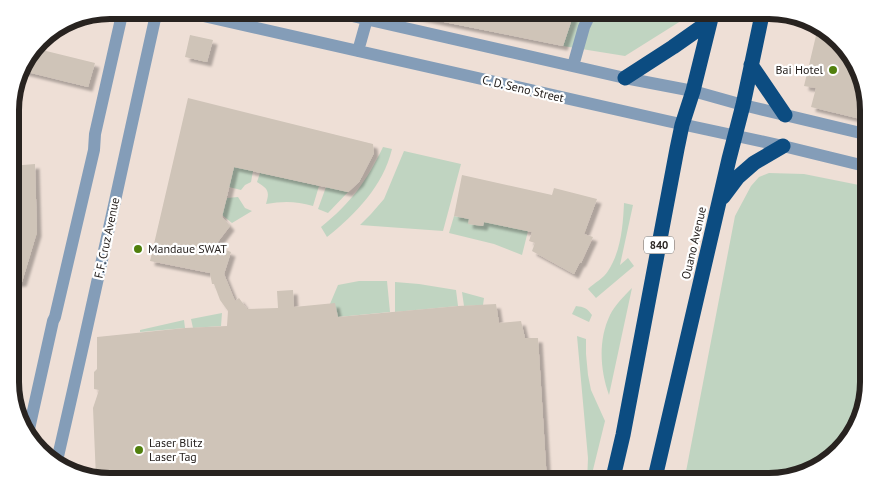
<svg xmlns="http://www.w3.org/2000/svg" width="879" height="492" font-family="'PT Sans',sans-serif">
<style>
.green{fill:#c0d4c1}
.building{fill:#cfc4b8;filter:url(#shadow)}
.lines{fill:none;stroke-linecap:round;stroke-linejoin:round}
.minor{stroke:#849db8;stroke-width:12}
.highway{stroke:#0c4c81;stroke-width:15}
.poi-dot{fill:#51800e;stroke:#fff;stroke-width:2}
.labels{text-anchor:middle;stroke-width:4.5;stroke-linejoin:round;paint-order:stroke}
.shield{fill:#fff;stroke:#686563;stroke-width:1}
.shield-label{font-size:11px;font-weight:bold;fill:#282320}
.poi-label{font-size:12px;fill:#282320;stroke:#fff;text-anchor:start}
.street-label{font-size:12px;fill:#282320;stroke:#fff}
.rim{fill:none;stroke:#282320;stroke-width:6}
</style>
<defs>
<filter id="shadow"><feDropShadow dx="4.5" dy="4.5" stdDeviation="1" flood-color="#0004"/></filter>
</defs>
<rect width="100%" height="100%" fill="#eedfd6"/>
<!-- green -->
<path class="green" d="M 575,10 L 693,10 L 692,14 L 625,56 L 563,46 Z
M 383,147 L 392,149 C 383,186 356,214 327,237 L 321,227 C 351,203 366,182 383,147 Z
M 404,151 L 461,164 L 443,231 L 360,225 L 371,214 L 384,199 Z
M 234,167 L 253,171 L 251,182 L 245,185 L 241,190 L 229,187 Z
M 260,173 L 319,186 L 313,206 C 296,201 283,201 266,204 C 270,191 268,189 257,182 Z
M 769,173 L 804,174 L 869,187 L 869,389 L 856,432 L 824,465 L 776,482 L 684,482 L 735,216 L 751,186 L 759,177 Z
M 326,187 L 348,192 L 328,213 L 318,209 Z
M 238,197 L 245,208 L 252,211 L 232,223 L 222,215 L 227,198 Z
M 624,203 L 633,205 L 620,265 L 628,258 L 634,266 L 596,298 L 588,289 C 594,283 604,278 608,271 C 621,251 623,226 624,203 Z
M 454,216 L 469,219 L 469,224 L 483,226 L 484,222 L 528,231 L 522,255 L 494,244 L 449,233 Z
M 359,281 L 387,281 L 390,312 L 338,317 L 330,304 L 338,285 Z
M 395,282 L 419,284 L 456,290 L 458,306 L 395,312 Z
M 632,288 L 609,395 C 600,370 598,340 610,315 C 615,305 624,296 632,288 Z
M 462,292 L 484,298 L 483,305 L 464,306 Z
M 576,306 C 584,307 587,308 592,315 L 589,322 L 572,314 Z
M 222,313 L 221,326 L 193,328 L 191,319 Z
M 184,320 L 185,328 L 140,332 L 140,330 Z
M 577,336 L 586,339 L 586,354 L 588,375 L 591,390 L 605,421 L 590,482 L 587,482 L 588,458 Z"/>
<!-- building -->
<path class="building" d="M 414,10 L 575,10 L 563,46 L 414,16 Z
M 819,23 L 852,55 L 869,103 L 869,121 L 811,107 L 816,88 L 804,86 Z
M 190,35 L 213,40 L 207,62 L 185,57 Z
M 34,48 L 95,63 L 88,87 L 19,70 L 20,65 Z
M 188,98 L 373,144 L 374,153 L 359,182 L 348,192 L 234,167 L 222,217 L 230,226 L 217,243 L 223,247 L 223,249 L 231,252 L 224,274 L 235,301 L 239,298 L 247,309 L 278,308 L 277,291 L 293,290 L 294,307 L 335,303 L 338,317 L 458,306 L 496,304 L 499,323 L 521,321 L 525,338 L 538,338 L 547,482 L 109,482 L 96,478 L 93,408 L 99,390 L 94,389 L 94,372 L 97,369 L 97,337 L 185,328 L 227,326 L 228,311 L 220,300 L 214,284 L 212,284 L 210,273 L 150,261 Z
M 35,164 L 37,232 L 22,282 L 11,283 L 11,166 Z
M 462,175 L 552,195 L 554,188 L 597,199 L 584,234 L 593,237 L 581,263 L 580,262 L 574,274 L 532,251 L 535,243 L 529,241 L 532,232 L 484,222 L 483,226 L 468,224 L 469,219 L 454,216 Z"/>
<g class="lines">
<!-- minor -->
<path class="minor" d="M 177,10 L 667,121 L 783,146 L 869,167
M 326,10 L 625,78 L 693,91 L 743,105 L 869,135
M 358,51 L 367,19
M 573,66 L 584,27 L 592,10
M 27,438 L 53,321 L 55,317 L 94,150 L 95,134 L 123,10
M 56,465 C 91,314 123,162 157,10"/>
<!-- highway -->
<path class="highway" d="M 751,65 L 785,115
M 625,78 L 673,47 L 710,21
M 723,197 L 738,177 L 754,163 L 783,146
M 612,482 L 623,435 L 677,149 L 682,125 L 693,91 L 713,10
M 654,482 L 729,159 L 743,105 L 763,10"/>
</g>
<!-- markers -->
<g class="poi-dot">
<circle cx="833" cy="70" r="5"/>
<circle cx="138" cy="249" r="5"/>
<circle cx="139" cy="450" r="5"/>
</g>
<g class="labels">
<!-- shield labels -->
<rect class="shield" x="644" y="236.5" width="30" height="17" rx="4"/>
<g class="shield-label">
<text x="659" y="249">840</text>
</g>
<!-- poi labels -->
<g class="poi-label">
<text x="823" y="74" text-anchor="end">Bai Hotel</text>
<text x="148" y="253">Mandaue SWAT</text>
<text x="149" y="447">Laser Blitz<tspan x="149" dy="14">Laser Tag</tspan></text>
</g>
<!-- street labels -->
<g class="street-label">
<text transform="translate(523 89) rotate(13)" y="4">C. D. Seno Street</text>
<text transform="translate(107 238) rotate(-78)" y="4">F.F. Cruz Avenue</text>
<text transform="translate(694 243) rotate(-77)" y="4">Ouano Avenue</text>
</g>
</g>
<!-- crop -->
<path d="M0 0H879V492H0ZM110 19H769A91 91 0 0 1 860 110V382A91 91 0 0 1 769 473H110A91 91 0 0 1 19 382V110A91 91 0 0 1 110 19Z" fill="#fff" fill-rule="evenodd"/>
<path class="rim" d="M110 19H769A91 91 0 0 1 860 110V382A91 91 0 0 1 769 473H110A91 91 0 0 1 19 382V110A91 91 0 0 1 110 19Z"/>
</svg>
